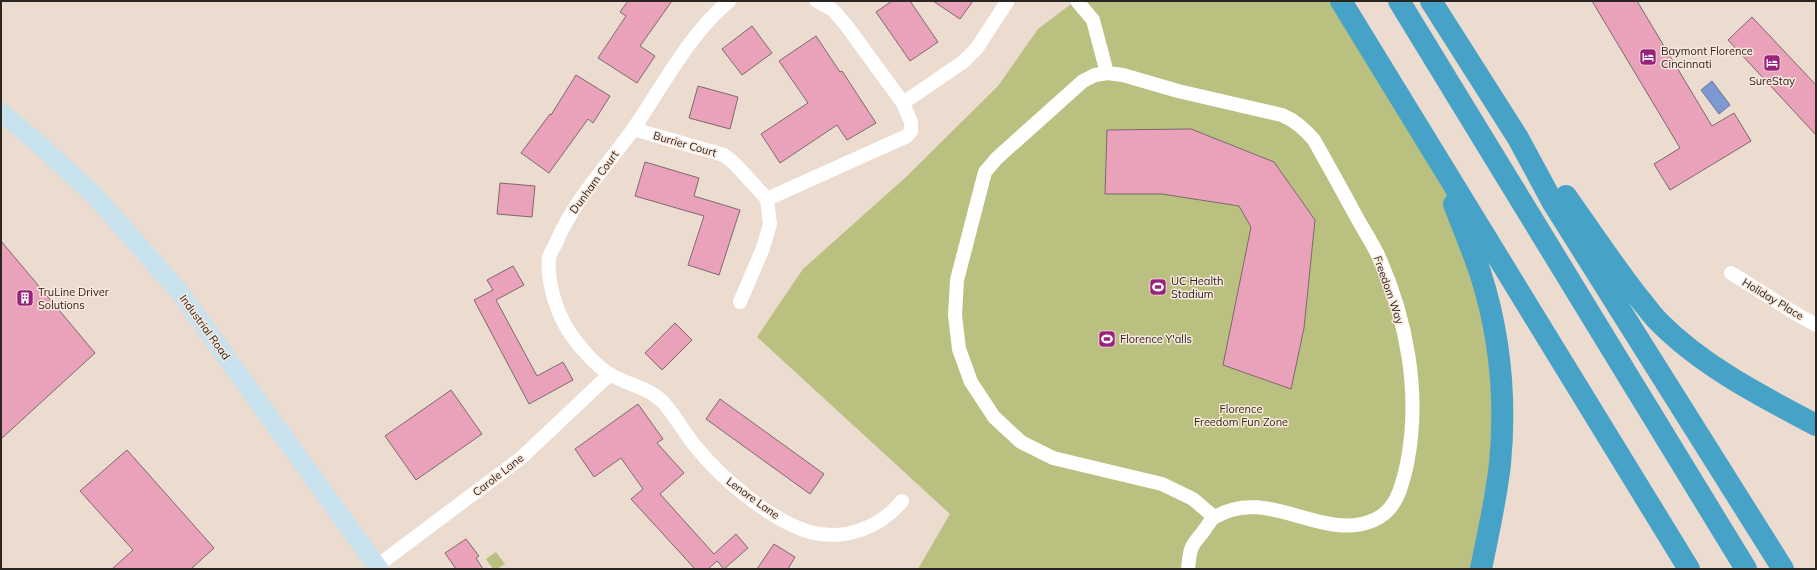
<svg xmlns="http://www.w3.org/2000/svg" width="1817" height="570" font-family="Mulish,sans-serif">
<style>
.green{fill:#bac07f}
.water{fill:#7d99d2;stroke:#64769d}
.building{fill:#eaa2ba;stroke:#7b696e}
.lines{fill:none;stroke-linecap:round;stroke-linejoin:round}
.minor{stroke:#fff;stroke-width:14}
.secondary{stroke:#c8e3ee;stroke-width:19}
.motorway{stroke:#46a2c7;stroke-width:22}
.labels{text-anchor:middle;stroke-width:3;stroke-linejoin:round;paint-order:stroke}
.poi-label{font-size:11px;fill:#2b2521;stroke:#fae8dc;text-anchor:start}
.street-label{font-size:11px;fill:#2b2521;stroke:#fae8dc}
.park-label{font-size:11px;fill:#292b0d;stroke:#fae8dc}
</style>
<rect width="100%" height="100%" fill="#ecdbcf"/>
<!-- green -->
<path class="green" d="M 1075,1 L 1341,1 L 1437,156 L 1498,355 L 1481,569 L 918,569 L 950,514 L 757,337 L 803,269 L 906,177 L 998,86 L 1038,29 Z
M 496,552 L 505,564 L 497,569 L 493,569 L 486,559 Z"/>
<!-- water -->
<path class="water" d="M 1712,81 L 1730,105 L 1719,114 L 1701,90 Z"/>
<!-- building -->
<path class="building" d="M 628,1 L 672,1 L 640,46 L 655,56 L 637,83 L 598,58 L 626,16 L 620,12 Z
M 892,1 L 910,1 L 938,42 L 910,61 L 876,12 Z
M 933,1 L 973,1 L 960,19 Z
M 1592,1 L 1637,1 L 1712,126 L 1734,113 L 1751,141 L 1670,190 L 1654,164 L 1680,148 Z
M 1752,17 L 1816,85 L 1816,135 L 1728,40 Z
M 752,26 L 772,53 L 742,75 L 722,49 Z
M 816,36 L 840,72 L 842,71 L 876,123 L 847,140 L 837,125 L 780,163 L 761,134 L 808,103 L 779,61 Z
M 576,75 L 610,96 L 593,123 L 588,119 L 549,173 L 521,153 L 550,114 L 551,115 Z
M 698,86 L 738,97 L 730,129 L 689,118 Z
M 1191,129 L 1274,162 L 1315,220 L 1304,328 L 1291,389 L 1223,365 L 1251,227 L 1239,206 L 1162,194 L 1105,194 L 1107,130 Z
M 645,162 L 699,178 L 694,196 L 740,210 L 719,275 L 688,265 L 704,216 L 635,196 Z
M 500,183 L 535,186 L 532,217 L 497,214 Z
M 1,241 L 95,353 L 1,439 Z
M 513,266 L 524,285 L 496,300 L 537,376 L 563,362 L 573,380 L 529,404 L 474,300 L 493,290 L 487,280 Z
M 675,323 L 692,340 L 662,370 L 645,353 Z
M 451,390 L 482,434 L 416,480 L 385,436 Z
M 720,399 L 824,474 L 810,494 L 706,419 Z
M 638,404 L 663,439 L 657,443 L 684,473 L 660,494 L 714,554 L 736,534 L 748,548 L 724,569 L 717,561 L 708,569 L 695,569 L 631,499 L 643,489 L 621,458 L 594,477 L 575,449 Z
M 127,450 L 214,548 L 191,569 L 112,569 L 133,550 L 80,491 Z
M 466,539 L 479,556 L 476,558 L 483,569 L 456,569 L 445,553 Z
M 774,544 L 795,557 L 788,569 L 757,569 Z"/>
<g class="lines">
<!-- minor -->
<path class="minor" d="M 729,1 C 690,33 662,87 634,128 C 607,166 574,200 556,243 C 554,247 550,253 549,258 C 547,277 554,304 563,321 C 571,338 595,366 611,375 C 627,384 649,388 662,401 C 675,415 684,433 696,447 C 721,478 771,521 810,532 C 844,541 880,528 902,501
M 1077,1 L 1093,20 L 1107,73 L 1123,75 L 1178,91 L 1282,115 C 1296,121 1304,129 1314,140 C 1328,165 1342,190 1356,216 C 1363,229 1371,241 1378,255 C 1407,319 1421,394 1407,464 C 1402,486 1397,510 1374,520 C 1323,543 1268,485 1215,517 C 1211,519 1208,525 1205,529 C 1201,535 1195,541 1192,547 C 1189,553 1189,562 1188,569
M 1107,73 L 1095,75 L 1083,81 L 997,158 L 985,172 L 957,280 L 955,315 L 959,349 L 971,382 L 994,417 L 1021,442 L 1053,458 L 1162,484 L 1193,499 L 1214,517
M 903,103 L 963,62 L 977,48 L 1007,2
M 633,129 L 724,155 L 735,164 L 767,199
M 767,199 L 907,136 L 911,131 L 911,122 L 903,103 L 846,25 L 833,10 L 817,1
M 1731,273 L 1798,315 L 1816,325
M 740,302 L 763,248 L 770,224 L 767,199
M 377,566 L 521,458 L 610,374"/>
<!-- secondary -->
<path class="secondary" d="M 1,112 L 40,145 L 95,196 L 178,290 L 379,569"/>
<!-- motorway -->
<path class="motorway" d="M 1341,1 L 1689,569
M 1399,1 L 1746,569
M 1431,1 L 1518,138 L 1553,203 L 1783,569
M 1566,196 C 1590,230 1613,265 1639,298 C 1645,305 1651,314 1658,321 C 1702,366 1761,396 1816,425
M 1454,204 C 1463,227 1472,249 1480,272 C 1500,334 1506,401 1500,464 C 1496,500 1488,534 1481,569"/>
</g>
<!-- icons -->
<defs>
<symbol id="hotel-square" viewBox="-11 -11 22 22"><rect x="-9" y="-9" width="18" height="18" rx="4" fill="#98237f" stroke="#fae8dc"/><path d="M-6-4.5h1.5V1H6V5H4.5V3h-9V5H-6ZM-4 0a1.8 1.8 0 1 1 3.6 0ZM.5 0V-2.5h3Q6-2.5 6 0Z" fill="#fff"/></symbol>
<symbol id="stadium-square" viewBox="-11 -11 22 22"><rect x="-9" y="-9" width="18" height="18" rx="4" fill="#98237f" stroke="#fae8dc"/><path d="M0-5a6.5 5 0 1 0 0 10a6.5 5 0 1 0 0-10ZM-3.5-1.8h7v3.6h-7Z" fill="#fff"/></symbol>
<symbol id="building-square" viewBox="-11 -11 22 22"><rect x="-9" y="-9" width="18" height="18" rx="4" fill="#98237f" stroke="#fae8dc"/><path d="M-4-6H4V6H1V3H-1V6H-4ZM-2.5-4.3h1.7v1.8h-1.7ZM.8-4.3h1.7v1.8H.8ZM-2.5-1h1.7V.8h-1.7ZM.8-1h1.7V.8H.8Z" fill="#fff"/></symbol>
</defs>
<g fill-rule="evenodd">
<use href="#hotel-square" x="1638" y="47" width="20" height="20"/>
<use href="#hotel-square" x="1762" y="53" width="20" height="20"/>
<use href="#stadium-square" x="1148" y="277" width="20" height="20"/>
<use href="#building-square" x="15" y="288" width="20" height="20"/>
<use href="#stadium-square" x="1097" y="329" width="20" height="20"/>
</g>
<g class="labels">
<!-- poi labels -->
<g class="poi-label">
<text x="1661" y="55">Baymont Florence<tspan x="1661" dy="13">Cincinnati</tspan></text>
<text x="1772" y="85" text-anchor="middle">SureStay</text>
<text x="1171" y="285">UC Health<tspan x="1171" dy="13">Stadium</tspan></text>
<text x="38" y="296">TruLine Driver<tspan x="38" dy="13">Solutions</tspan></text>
<text x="1120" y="343">Florence Y'alls</text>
</g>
<!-- street labels -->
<g class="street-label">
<text transform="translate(685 144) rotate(16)" y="4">Burrier Court</text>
<text transform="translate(594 182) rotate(-54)" y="4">Dunham Court</text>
<text transform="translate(1389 290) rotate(71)" y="4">Freedom Way</text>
<text transform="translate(1773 299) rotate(31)" y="4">Holiday Place</text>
<text transform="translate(205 327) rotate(54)" y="4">Industrial Road</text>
<text transform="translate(498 475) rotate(-38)" y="4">Carole Lane</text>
<text transform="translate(753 498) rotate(36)" y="4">Lenore Lane</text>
</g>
<!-- park labels -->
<g class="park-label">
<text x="1241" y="413">Florence<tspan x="1241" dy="13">Freedom Fun Zone</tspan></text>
</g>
</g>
<!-- border -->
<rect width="1817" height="570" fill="none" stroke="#2b2521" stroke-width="4"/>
</svg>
